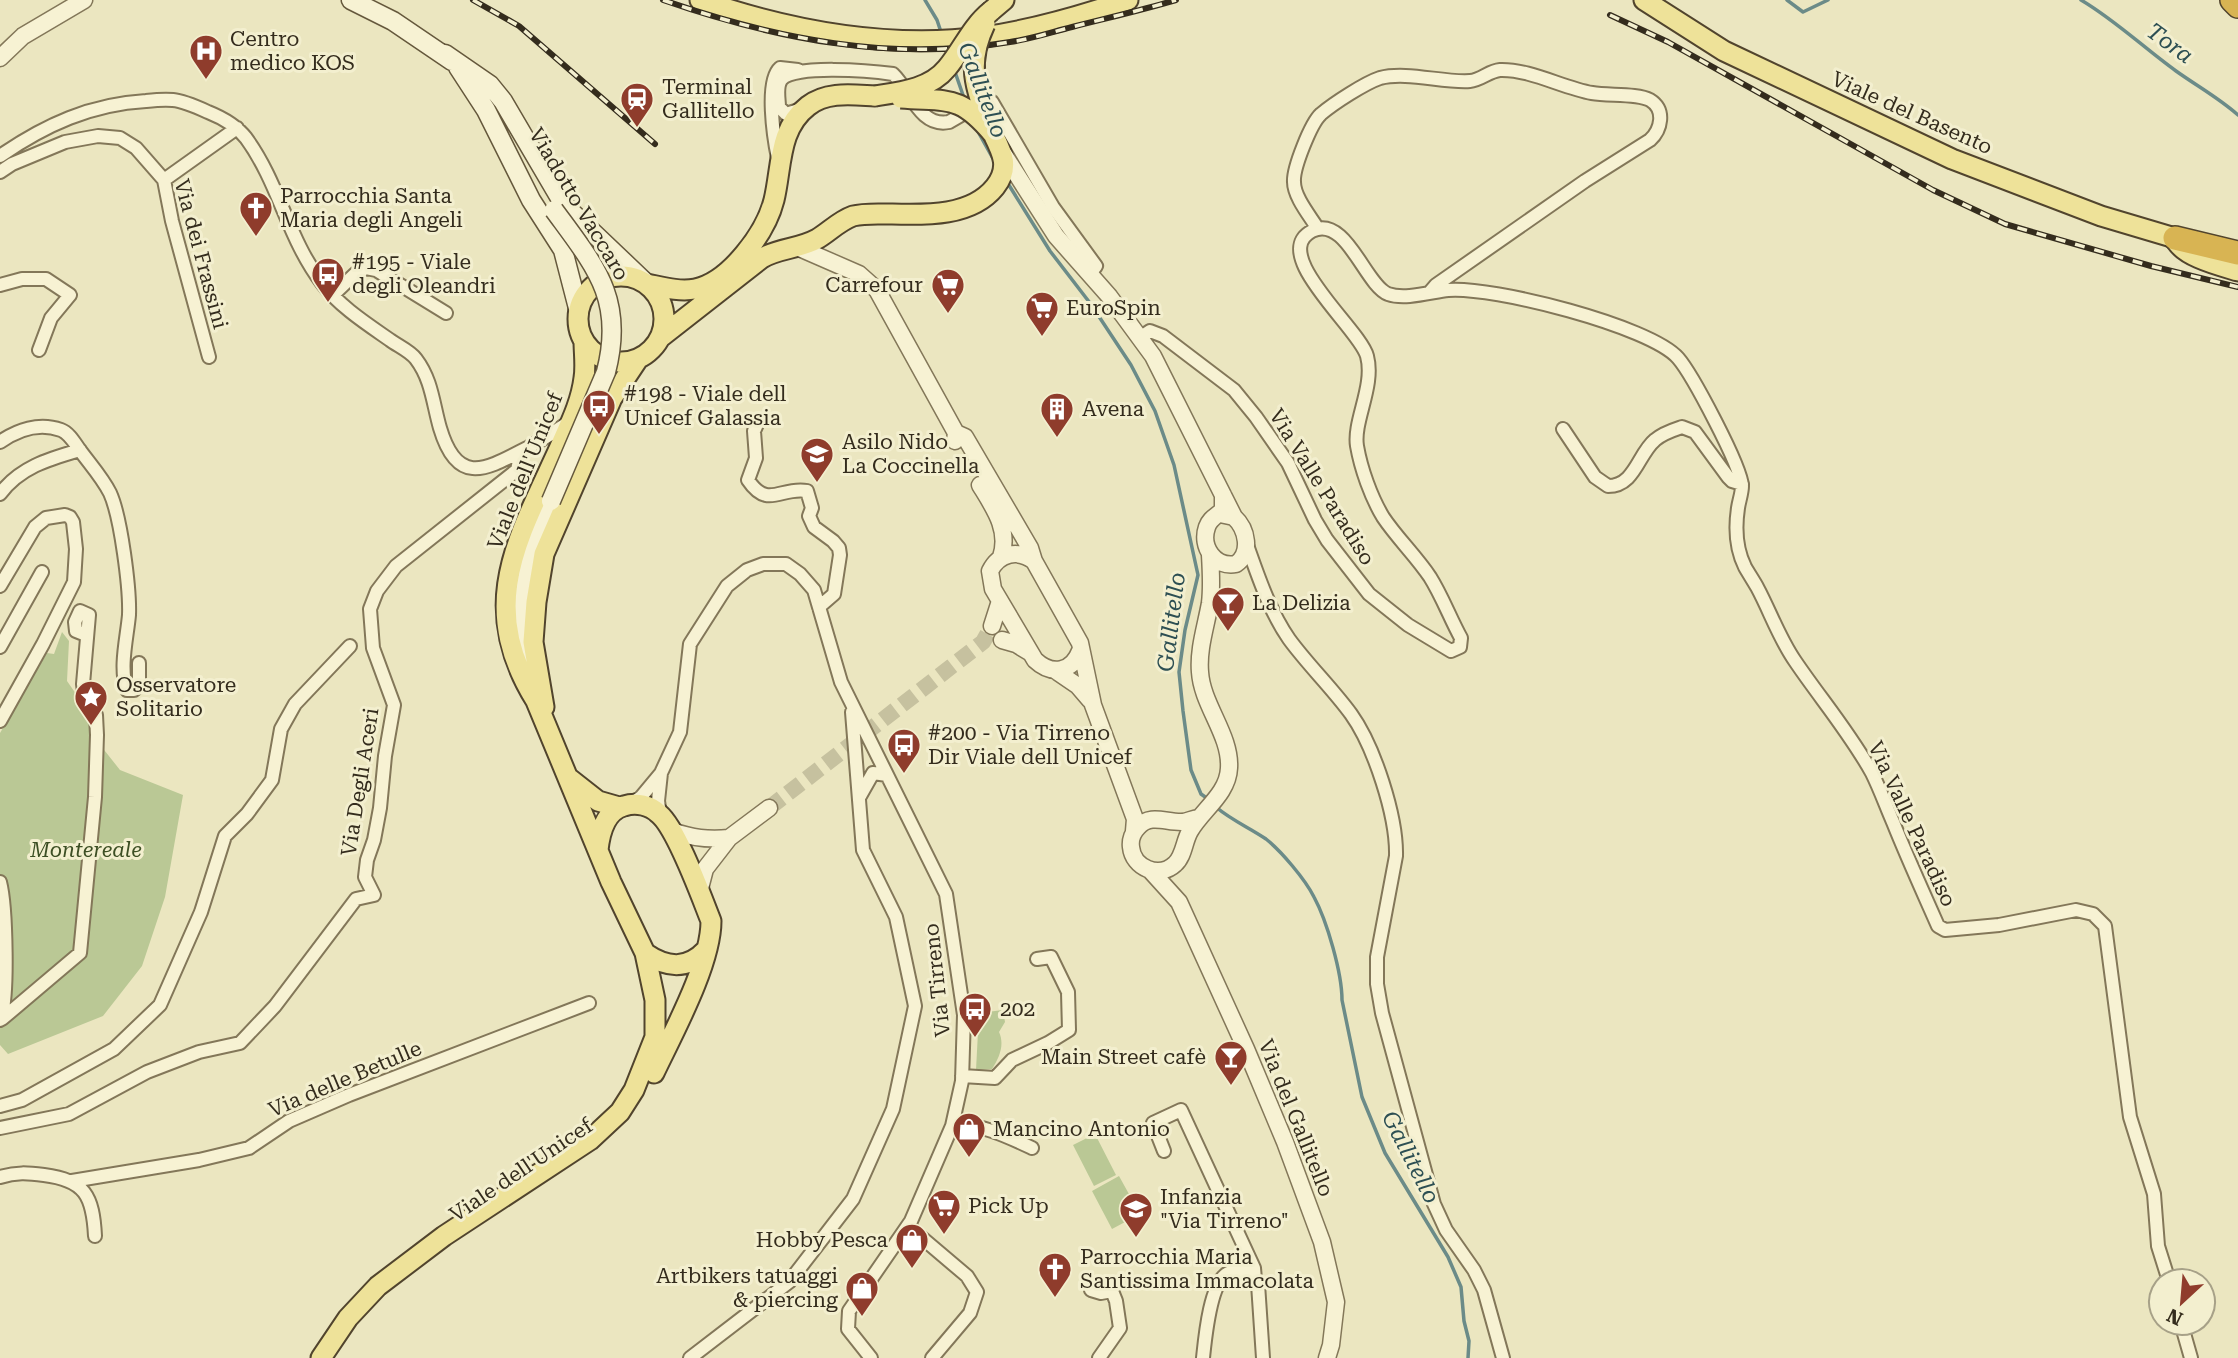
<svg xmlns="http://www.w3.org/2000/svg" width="2238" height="1358" font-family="'Roboto Serif',serif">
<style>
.green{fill:#bac895}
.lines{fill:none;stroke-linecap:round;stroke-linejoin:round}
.stream{stroke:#6b8b88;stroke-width:3.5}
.tertiary-tunnel{stroke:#c6c19f;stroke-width:16;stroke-dasharray:16 8;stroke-linecap:butt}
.minor-casing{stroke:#837759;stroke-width:16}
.tertiary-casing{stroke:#837759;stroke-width:19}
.secondary-casing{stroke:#65583c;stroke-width:21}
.primary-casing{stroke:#51442d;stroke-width:23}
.motorway-casing{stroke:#51442d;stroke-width:26}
.minor{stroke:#f7f2d3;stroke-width:12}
.tertiary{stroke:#f7f2d3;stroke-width:16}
.secondary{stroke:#f7f2d3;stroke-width:18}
.primary{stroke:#eee299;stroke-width:19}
.motorway{stroke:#d8b453;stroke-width:23}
.rail-casing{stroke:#342c1d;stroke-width:6}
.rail{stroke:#f3efcf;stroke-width:3.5;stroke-dasharray:10;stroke-linecap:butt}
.secondary-bridge-casing{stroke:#65583c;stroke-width:21;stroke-linecap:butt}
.primary-bridge-casing{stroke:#51442d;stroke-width:23;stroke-linecap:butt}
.secondary-bridge{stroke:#f7f2d3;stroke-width:18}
.primary-bridge{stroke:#eee299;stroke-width:19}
.labels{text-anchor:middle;stroke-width:6;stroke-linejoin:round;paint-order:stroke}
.poi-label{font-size:21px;fill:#342c1d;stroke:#f3efcf;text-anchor:start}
.street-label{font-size:21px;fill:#342c1d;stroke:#f3efcf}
.park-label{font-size:21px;font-style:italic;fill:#3d4f24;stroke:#f3efcf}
.water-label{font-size:23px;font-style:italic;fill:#2d4f53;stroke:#f3efcf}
</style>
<rect width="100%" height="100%" fill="#ebe6c0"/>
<!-- green -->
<path class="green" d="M 62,632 L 69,641 L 67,681 L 92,717 L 101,746 L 120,770 L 183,795 L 165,897 L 142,966 L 103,1016 L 8,1054 L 0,1045 L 0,733 L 47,653 L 54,654 Z
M 1003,1010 L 1005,1022 L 999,1032 C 1005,1045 999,1058 992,1069 L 976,1070 L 979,1013 Z
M 1095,1134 L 1116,1175 L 1094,1186 L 1073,1145 Z
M 1119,1176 L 1140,1214 L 1112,1229 L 1092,1191 Z"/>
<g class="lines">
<!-- stream -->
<path class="stream" d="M 925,0 L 937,20 L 942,35
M 1787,0 L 1803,12 L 1828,0
M 2081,0 C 2115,20 2144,48 2176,71 C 2197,86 2219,98 2238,115
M 954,69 L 965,101
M 976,128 L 996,164
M 1007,182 L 1050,251 L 1090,303 L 1131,365 L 1155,411 L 1174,465 L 1198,575 L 1185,630 L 1179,672 L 1183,711 L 1191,770 L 1201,794 L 1208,799
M 1216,807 C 1231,820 1250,828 1266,839 C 1281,851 1305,879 1314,897 C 1327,921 1342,973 1342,1000 L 1362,1097 L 1385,1153 L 1448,1257 L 1461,1287 L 1464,1321 L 1469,1341 L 1468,1358"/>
<!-- tertiary-tunnel -->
<path class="tertiary-tunnel" d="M 769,808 L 983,642 L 992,626"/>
<defs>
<path id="minor" d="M 802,109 L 786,114 L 779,107 C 779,99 776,87 781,80 C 793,64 872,71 893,74 C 910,90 920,128 949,122 L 987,100 L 992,102 L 1053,207 L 1096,266 L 1089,275
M 0,156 C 45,125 91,104 146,101 C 155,100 164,99 173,100 C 184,101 197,107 208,112 C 223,118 236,125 246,138 C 279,183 288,239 322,283 C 339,306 367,324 390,340 C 398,346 410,351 416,359 C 432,380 433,404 440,428 C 458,489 488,468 529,447 C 543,439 555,432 569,422
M 778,158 C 774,139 765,81 780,68 L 798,70
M 0,172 L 12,164 L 65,142 L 98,136 L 120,138 L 136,148 L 164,180 L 172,221 L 209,357
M 164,180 L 237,128
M 1318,229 C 1310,216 1294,197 1294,182 C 1293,168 1311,123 1321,114 C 1334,103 1365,83 1380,78 C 1407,71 1443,83 1470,81 C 1481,80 1489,71 1500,70 C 1530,69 1563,88 1592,93 C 1608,96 1637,93 1650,100 C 1666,110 1661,130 1650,140 L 1585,181 L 1436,285 L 1430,292
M 0,285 L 22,279 L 46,279 L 70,295 L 51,318 L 39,350
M 333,295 L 355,274 L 366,268 L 376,270 L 446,313
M 1141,337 L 1150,331 L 1163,336 L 1234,390 L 1256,417 L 1288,463 L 1315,520 L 1327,540 L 1369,594 L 1408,625 L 1451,651 L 1460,647 L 1461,638 C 1450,618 1442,596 1430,577 C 1416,556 1397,538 1383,517 C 1371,497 1361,469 1357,446 C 1353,421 1375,386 1367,356 C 1360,329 1268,254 1312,231 C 1346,214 1365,285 1388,294 C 1405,300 1431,292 1448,290 C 1492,286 1650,326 1678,358 C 1692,374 1741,466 1742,486 C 1742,493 1739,501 1738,508 C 1735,528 1736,549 1745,567 C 1749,574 1753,580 1757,587 C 1770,611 1779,638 1795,661 C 1820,698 1850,733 1872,773 C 1880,789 1886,806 1893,822 C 1907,857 1923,892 1938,926 L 1945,930 L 1999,925 L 2076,910 L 2093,914 L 2105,926 L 2130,1117 L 2154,1194 L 2158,1246 L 2169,1281
M 758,422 L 754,431 L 756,458 L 748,480 C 768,510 781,486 807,491 L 812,508 L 809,516 L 814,527 L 833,541 L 839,548 L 840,555 L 834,594 L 819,607
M 1563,429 L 1595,477 L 1608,486 C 1635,486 1638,454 1655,440 C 1663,433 1673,430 1682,427 L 1695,432 L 1728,477 L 1732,481 L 1742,484
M 0,442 C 17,430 39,422 61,430 C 69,433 74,442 79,449 C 89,463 102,477 110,493 C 121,517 130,589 129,615 C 127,638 119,668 127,690 L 134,690 L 139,685 L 139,663
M 0,494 C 20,467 49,459 80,450
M 1247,545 C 1258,576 1270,612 1289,639 C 1308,665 1332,688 1351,714 C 1374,746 1397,816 1396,856 L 1377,957 L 1377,984 L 1382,1013 L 1434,1204 L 1446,1230 L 1474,1270 L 1484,1290 L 1503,1358
M 0,586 L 35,527 L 46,518 L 65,515 L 70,517 L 73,522 L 76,549 L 74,582 L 43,644 L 0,721
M 0,647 L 42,572
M 860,796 L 873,773 L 887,775
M 631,804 L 641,797 L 661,773 L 680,732 L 690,644 L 727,586 L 747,570 L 763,564 L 786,564 L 800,574 L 814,590 L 841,682 L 946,894 L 964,1015 L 962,1081 L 952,1126 L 911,1221 L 849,1311 L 848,1329 L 871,1358
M 660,814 L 658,801 L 661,773
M 0,882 C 6,905 9,1000 0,1020
M 2,1019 L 80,953 L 95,797 L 97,735 L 96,715 L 85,701 L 83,684 L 89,615 L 80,611 L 75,622 L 76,631 L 86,635
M 962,1076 L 995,1078 L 1012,1060 L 1048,1043 L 1069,1030 L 1068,992 L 1051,957 L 1037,959
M 0,1106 L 22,1100 L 114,1049 L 160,1005 L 201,912 L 225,836 L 247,814 L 272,780 L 281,729 L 295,704 L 350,646
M 952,1126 C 978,1122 1009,1137 1032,1148
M 0,1128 L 69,1114 L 147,1072 L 199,1052 L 240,1043 L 275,1006 L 356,899 L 374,895 L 365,877 L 367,860 L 374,840 L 380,808 L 385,756 L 394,705 L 373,648 L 370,609 L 377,591 L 396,566 L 517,470 L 521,452
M 1164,1151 L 1153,1123 L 1181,1110 L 1254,1268 L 1255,1279
M 0,1177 C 16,1172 28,1173 44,1175 C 85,1180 93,1196 95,1236
M 72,1181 L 199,1160 L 249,1148 L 289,1121 L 349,1095 L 589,1003
M 908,1226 L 967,1276 L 977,1292 L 970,1313 L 932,1358
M 1091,1290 L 1101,1293 L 1112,1291 L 1116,1301 L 1120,1328 L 1099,1358
M 2181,1323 L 2191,1358
M 690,1358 L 789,1282 L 853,1199 L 893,1109 L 915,1006 L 896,917 L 863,850 L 852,712
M 1203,1358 C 1205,1339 1210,1282 1228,1273 C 1236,1269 1243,1271 1251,1272 L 1258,1284 L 1263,1358"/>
<path id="tertiary" d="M 0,58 L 23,36 L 84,0
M 1003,153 L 1056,236 L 1109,296 L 1153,356 L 1234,517
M 797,247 L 859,274 L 877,290 L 956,433 L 955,441
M 956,433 L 965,437 L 1030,548 L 1034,561 L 1080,643 L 1093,705 L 1135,819 L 1134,831
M 980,485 C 994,508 1010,530 1001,557
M 1220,514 L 1234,517 C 1247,529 1252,553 1236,564 C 1215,568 1200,547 1207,527 C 1210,518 1217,516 1223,510 L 1223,495
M 1034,561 C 1018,549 999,553 990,571 L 993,589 L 1035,660 C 1052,676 1072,672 1080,651
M 992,626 L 1000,601
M 1002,640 L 1016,644 L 1029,652
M 1056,671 L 1078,686 L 1090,700
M 1198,818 C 1193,819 1188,821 1183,822 C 1166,823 1151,813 1138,827 C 1133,832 1130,840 1131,847 C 1133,868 1159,879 1175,864 C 1184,856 1184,841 1190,831 C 1202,810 1228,794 1229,768 C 1231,735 1202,705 1200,672 C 1198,649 1206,626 1210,603 C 1212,587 1211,571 1210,555
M 672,831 C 692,838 708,840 729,838
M 1150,870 L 1179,902 L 1246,1049 L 1285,1142 L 1322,1242 L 1336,1302 L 1331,1345 L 1327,1358
M 699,892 L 705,869 L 729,838 L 769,808"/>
<path id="secondary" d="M 351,0 L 393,21 L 452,61
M 445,54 L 490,85 L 503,101 L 564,205 L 647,284
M 458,67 L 486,110 L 531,200 L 563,250 L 579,312
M 528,674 C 514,615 527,556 551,501"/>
<path id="primary" d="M 700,0 C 790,31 887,49 983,37 C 1033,30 1081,16 1128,0
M 1644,0 L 1724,51 L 1952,159 L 2101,216 L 2175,238 C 2180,256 2221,266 2238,271
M 991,11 L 1004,0
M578 319a43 43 0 1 1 86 0a43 43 0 1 1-86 0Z
M 647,284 C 662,287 679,292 695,289 C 730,282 766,232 774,200 C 782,167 778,129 808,106 C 827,91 853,95 875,96
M 661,337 L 762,258 C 779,248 799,249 817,239 C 829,232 839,221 853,216 C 864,213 879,214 890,214 C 925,215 971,217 995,187 C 1010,168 1003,154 993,134
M 544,707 L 533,642 L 536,602 L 544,554 L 612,398 L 638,359
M 570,779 L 598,801 L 619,807
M 598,850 C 600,832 605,811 624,806 C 636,802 650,805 659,814 C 677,829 701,896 711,921 C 711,964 673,1033 654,1073
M 645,953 C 667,968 687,970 706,950
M 321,1358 L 348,1318 L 378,1286 L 444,1236 L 590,1140 L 620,1112 L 634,1090 L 655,1037 L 655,1000 L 645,953 L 611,882 L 536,701 C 476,605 518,539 559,449 C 569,426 581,403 584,378 C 586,366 584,353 584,341"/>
<path id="motorway" d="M 2232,0 L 2238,6
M 2175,238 L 2238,253"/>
</defs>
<!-- minor casing -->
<use href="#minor" class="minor-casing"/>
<!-- tertiary casing -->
<use href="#tertiary" class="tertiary-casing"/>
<!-- secondary casing -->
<use href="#secondary" class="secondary-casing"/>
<!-- primary casing -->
<use href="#primary" class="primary-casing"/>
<!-- motorway casing -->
<use href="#motorway" class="motorway-casing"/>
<!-- minor -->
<use href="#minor" class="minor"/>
<!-- tertiary -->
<use href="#tertiary" class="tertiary"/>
<!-- secondary -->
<use href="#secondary" class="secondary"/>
<!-- primary -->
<use href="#primary" class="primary"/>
<!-- motorway -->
<use href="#motorway" class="motorway"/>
<defs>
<path id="rail" d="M 473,0 L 519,26 L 655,144
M 663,0 C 775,39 892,62 1010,42 C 1031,39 1052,32 1072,27 C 1107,18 1142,10 1176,0
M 1610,15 L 1668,42 L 1933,190 L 2005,224 L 2151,266 L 2238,287"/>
</defs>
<!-- rail casing -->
<use href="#rail" class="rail-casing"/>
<!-- rail -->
<use href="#rail" class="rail"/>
<defs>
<path id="secondary-bridge" d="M 551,501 L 606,372 C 625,299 595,266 554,210"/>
<path id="primary-bridge" d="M 985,24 C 966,64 975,87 990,126
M 875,96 C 901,92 930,89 947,68 C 963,49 971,27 991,11
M 901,98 C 949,102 959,94 993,134"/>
</defs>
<!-- secondary-bridge casing -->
<use href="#secondary-bridge" class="secondary-bridge-casing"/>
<!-- primary-bridge casing -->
<use href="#primary-bridge" class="primary-bridge-casing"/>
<!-- secondary-bridge -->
<use href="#secondary-bridge" class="secondary-bridge"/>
<!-- primary-bridge -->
<use href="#primary-bridge" class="primary-bridge"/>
</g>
<!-- icons -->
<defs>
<symbol id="hospital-pin" viewBox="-11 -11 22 30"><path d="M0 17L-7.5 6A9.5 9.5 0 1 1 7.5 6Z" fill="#8f3c2c" stroke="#f3efcf"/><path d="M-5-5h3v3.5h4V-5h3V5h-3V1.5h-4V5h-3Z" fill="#fff"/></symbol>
<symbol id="station-pin" viewBox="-11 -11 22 30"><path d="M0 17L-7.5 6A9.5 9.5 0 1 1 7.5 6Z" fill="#8f3c2c" stroke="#f3efcf"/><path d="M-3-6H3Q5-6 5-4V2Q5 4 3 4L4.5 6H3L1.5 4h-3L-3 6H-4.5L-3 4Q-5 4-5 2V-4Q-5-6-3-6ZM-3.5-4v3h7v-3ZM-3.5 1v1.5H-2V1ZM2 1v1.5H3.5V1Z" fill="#fff"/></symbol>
<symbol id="church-pin" viewBox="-11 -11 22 30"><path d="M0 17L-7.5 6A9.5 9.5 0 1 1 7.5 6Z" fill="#8f3c2c" stroke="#f3efcf"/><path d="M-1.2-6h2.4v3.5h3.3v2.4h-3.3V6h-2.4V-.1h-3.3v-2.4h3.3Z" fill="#fff"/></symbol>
<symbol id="bus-pin" viewBox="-11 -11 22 30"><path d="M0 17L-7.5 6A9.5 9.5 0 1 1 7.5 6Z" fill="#8f3c2c" stroke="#f3efcf"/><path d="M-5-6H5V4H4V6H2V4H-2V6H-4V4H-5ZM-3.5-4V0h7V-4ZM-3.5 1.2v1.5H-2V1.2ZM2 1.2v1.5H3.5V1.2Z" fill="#fff"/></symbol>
<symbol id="supermarket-pin" viewBox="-11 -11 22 30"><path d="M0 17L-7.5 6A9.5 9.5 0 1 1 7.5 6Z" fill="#8f3c2c" stroke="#f3efcf"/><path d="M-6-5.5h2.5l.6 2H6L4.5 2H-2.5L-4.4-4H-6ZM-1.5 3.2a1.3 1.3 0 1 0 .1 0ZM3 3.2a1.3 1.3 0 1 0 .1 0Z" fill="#fff"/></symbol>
<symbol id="building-pin" viewBox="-11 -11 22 30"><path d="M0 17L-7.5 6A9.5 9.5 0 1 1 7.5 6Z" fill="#8f3c2c" stroke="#f3efcf"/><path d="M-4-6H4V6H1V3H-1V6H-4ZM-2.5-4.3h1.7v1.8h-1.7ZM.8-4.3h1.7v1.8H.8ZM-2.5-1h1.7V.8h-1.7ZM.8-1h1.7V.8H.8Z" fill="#fff"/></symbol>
<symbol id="school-pin" viewBox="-11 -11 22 30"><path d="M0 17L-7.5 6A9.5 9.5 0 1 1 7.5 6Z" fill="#8f3c2c" stroke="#f3efcf"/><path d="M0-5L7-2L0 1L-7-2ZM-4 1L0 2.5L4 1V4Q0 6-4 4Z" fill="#fff"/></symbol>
<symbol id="bar-pin" viewBox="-11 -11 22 30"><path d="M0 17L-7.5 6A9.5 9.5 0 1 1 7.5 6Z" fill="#8f3c2c" stroke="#f3efcf"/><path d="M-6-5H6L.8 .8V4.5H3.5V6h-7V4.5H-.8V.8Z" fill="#fff"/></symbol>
<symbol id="sight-pin" viewBox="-11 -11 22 30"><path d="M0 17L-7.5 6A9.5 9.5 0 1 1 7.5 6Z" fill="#8f3c2c" stroke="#f3efcf"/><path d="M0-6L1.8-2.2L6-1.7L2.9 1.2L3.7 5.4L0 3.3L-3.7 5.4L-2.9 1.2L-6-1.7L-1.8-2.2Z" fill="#fff"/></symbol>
<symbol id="shop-pin" viewBox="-11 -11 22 30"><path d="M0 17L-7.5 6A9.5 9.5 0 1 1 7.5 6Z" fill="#8f3c2c" stroke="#f3efcf"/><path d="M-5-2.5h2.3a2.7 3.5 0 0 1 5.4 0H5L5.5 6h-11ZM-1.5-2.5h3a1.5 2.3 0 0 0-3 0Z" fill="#fff"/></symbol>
</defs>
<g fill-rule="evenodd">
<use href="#hospital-pin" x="187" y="32" width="38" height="52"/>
<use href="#station-pin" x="618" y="80" width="38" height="52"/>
<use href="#church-pin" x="237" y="189" width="38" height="52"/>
<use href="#bus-pin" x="309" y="255" width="38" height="52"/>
<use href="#supermarket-pin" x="929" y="266" width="38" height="52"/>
<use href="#supermarket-pin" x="1023" y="289" width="38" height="52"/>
<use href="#bus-pin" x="580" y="387" width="38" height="52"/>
<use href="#building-pin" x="1038" y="390" width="38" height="52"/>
<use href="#school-pin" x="798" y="435" width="38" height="52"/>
<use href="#bar-pin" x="1209" y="584" width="38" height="52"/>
<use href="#sight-pin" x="72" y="678" width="38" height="52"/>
<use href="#bus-pin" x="885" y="726" width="38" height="52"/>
<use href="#bus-pin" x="956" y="990" width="38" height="52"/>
<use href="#bar-pin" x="1212" y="1038" width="38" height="52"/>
<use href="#shop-pin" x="950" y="1110" width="38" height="52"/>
<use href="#supermarket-pin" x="925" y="1187" width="38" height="52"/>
<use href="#school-pin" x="1117" y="1190" width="38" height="52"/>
<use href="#shop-pin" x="893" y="1221" width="38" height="52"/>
<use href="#church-pin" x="1036" y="1250" width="38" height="52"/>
<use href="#shop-pin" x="843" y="1269" width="38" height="52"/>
</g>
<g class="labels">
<!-- poi labels -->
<g class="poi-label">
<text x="230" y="46">Centro<tspan x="230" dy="24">medico KOS</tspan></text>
<text x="662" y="94">Terminal<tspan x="662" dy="24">Gallitello</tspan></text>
<text x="280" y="203">Parrocchia Santa<tspan x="280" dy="24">Maria degli Angeli</tspan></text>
<text x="352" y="269">#195 - Viale<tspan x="352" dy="24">degli Oleandri</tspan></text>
<text x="923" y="292" text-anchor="end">Carrefour</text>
<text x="1066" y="315">EuroSpin</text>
<text x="624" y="401">#198 - Viale dell<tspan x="624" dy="24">Unicef Galassia</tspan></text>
<text x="1082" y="416">Avena</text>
<text x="842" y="449">Asilo Nido<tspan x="842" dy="24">La Coccinella</tspan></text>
<text x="1252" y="610">La Delizia</text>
<text x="116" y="692">Osservatore<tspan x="116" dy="24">Solitario</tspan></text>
<text x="928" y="740">#200 - Via Tirreno<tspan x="928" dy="24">Dir Viale dell Unicef</tspan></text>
<text x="1000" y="1016">202</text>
<text x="1206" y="1064" text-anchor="end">Main Street cafè</text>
<text x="993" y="1136">Mancino Antonio</text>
<text x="1160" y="1204">Infanzia<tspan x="1160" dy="24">"Via Tirreno"</tspan></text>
<text x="968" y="1213">Pick Up</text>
<text x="888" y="1247" text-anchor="end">Hobby Pesca</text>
<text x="1080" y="1264">Parrocchia Maria<tspan x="1080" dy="24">Santissima Immacolata</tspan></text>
<text x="838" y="1283" text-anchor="end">Artbikers tatuaggi<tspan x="838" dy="24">&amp; piercing</tspan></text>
</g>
<!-- street labels -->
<g class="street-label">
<text transform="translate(1912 113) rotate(24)" y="7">Viale del Basento</text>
<text transform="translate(579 204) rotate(59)" y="7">Viadotto Vaccaro</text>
<text transform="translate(201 254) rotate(75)" y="7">Via dei Frassini</text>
<text transform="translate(525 471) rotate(-68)" y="7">Viale dell'Unicef</text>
<text transform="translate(1322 487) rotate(58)" y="7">Via Valle Paradiso</text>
<text transform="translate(360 782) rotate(-81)" y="7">Via Degli Aceri</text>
<text transform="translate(1912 824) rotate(65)" y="7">Via Valle Paradiso</text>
<text transform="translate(937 980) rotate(-96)" y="7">Via Tirreno</text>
<text transform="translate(345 1079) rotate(-23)" y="7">Via delle Betulle</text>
<text transform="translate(1296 1118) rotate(68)" y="7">Via del Gallitello</text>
<text transform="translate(521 1170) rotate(-34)" y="7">Viale dell'Unicef</text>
</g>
<!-- park labels -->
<g class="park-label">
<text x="86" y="857">Montereale</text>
</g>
<!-- water labels -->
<g class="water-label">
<text transform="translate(2170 43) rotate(36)" y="8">Tora</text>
<text transform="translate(983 90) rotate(69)" y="8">Gallitello</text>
<text transform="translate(1171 622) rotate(-83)" y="8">Gallitello</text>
<text transform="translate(1411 1157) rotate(63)" y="8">Gallitello</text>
</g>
</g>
<!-- north arrow -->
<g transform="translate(2182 1302) rotate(206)"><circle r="33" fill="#f3efcf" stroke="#a7a188" stroke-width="2"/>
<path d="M0-5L12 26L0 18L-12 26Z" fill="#8f3c2c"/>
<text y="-10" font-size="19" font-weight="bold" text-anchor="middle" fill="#342c1d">N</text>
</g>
</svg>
